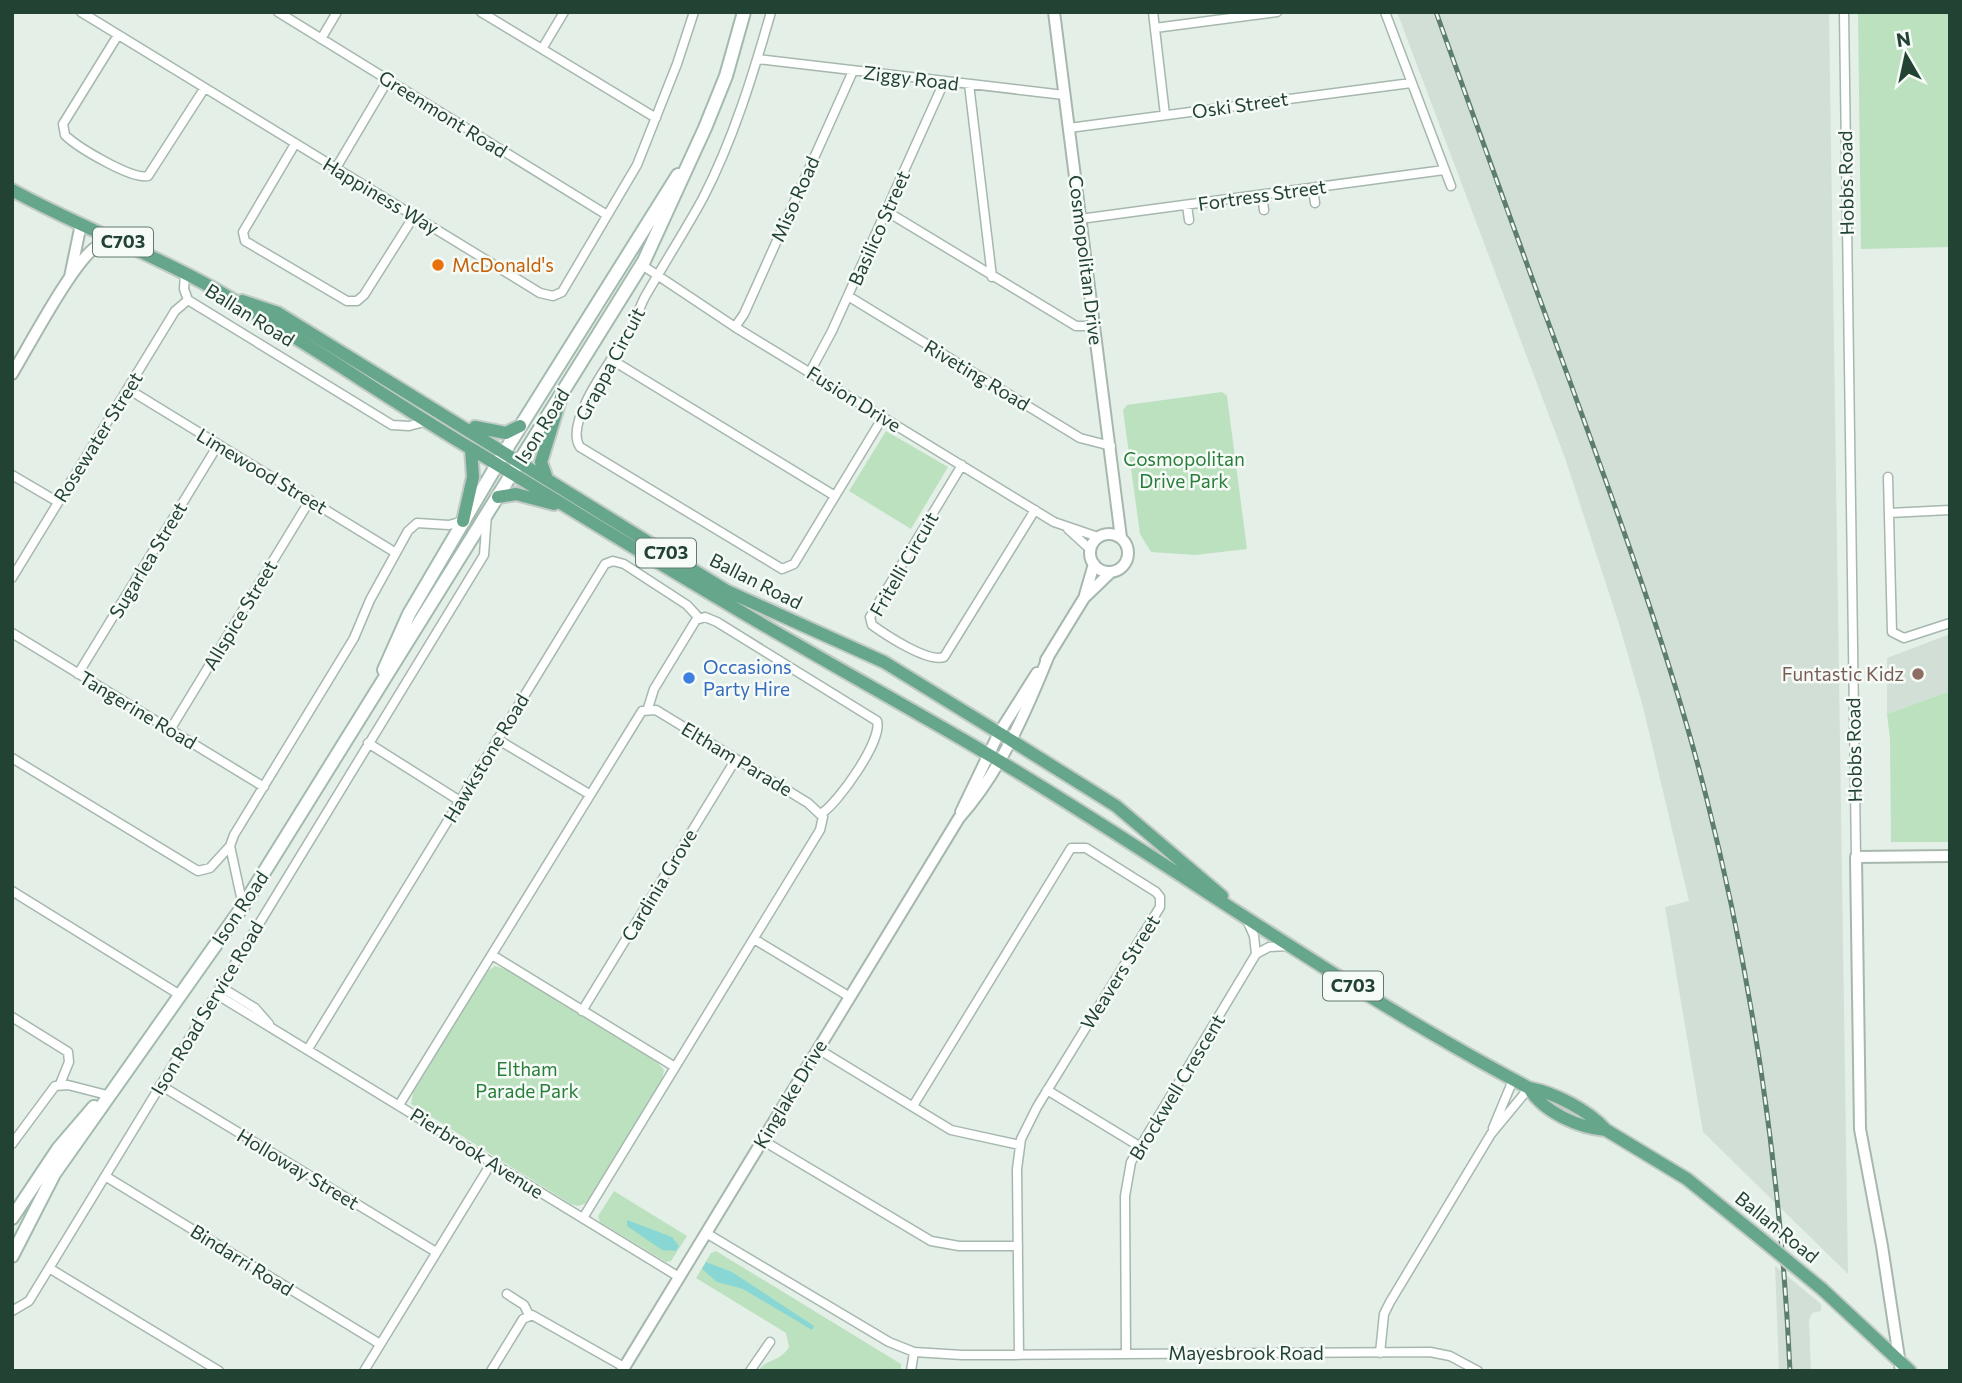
<svg xmlns="http://www.w3.org/2000/svg" width="1962" height="1383" font-family="Commissioner,sans-serif">
<style>
.built{fill:#d2dfd7}
.green{fill:#bce1bf}
.water{fill:#89d7d5}
.lines{fill:none;stroke-linecap:round;stroke-linejoin:round}
.minor-casing{stroke:#a6b8ae;stroke-width:11}
.tertiary-casing{stroke:#a6b8ae;stroke-width:14}
.secondary-casing{stroke:#a2bbae;stroke-width:16}
.primary-casing{stroke:#c1cac6;stroke-width:16}
.minor{stroke:#fff;stroke-width:8}
.tertiary{stroke:#fff;stroke-width:10}
.secondary{stroke:#fff;stroke-width:12}
.primary{stroke:#66a78b;stroke-width:12}
.rail-casing{stroke:#5d7e6f;stroke-width:5}
.rail{stroke:#f6fbf7;stroke-width:2.5;stroke-dasharray:8;stroke-linecap:butt}
.primary-bridge-casing{stroke:#c1cac6;stroke-width:16;stroke-linecap:butt}
.primary-bridge{stroke:#66a78b;stroke-width:12}
.food-dot{fill:#e8710a;stroke:#f6fbf7;stroke-width:2.5}
.education-dot{fill:#8d6e63;stroke:#f6fbf7;stroke-width:2.5}
.shop-dot{fill:#3f7fe0;stroke:#f6fbf7;stroke-width:2.5}
.labels{text-anchor:middle;stroke-width:5;stroke-linejoin:round;paint-order:stroke}
.shield{fill:#f6fbf7;stroke:#627a6e;stroke-width:2}
.shield-label{font-size:18px;font-weight:bold;fill:#224234}
.street-label{font-size:19px;fill:#224234;stroke:#f6fbf7}
.food-label{font-size:19px;fill:#c56008;stroke:#f6fbf7;text-anchor:start}
.park-label{font-size:19px;fill:#297d3a;stroke:#f6fbf7}
.shop-label{font-size:19px;fill:#366cbe;stroke:#f6fbf7;text-anchor:start}
.education-label{font-size:19px;fill:#785e54;stroke:#f6fbf7;text-anchor:end}
</style>
<rect width="100%" height="100%" fill="#e4efe8"/>
<!-- built -->
<path class="built" d="M 1397,12 L 1829,12 L 1848,1274 L 1703,1132 L 1665,907 L 1689,901 L 1643,707 L 1619,624 L 1565,458 Z
M 1950,634 L 1950,691 L 1887,714 L 1887,658 Z
M 1775,1266 L 1821,1304 L 1821,1311 L 1812,1313 L 1809,1320 L 1811,1371 L 1779,1371 Z"/>
<!-- green -->
<path class="green" d="M 1858,12 L 1950,12 L 1950,247 L 1861,249 Z
M 1222,392 L 1227,396 L 1247,549 L 1195,555 L 1151,552 L 1140,534 L 1123,410 L 1127,405 Z
M 886,431 L 948,467 L 911,529 L 849,491 Z
M 1950,691 L 1950,842 L 1891,842 L 1890,739 L 1887,714 Z
M 495,966 L 505,969 L 658,1063 L 664,1070 L 662,1080 L 587,1203 L 578,1206 L 571,1204 L 411,1104 L 413,1093 L 486,972 Z
M 614,1191 L 687,1236 L 671,1261 L 666,1262 L 600,1222 L 598,1216 Z
M 716,1251 L 901,1364 L 901,1371 L 758,1371 C 767,1358 779,1363 789,1347 L 786,1333 L 696,1278 L 711,1253 Z"/>
<!-- water -->
<path class="water" d="M 627,1220 L 672,1237 L 679,1246 L 676,1251 L 662,1250 L 627,1226 Z
M 706,1262 L 732,1272 L 814,1326 L 812,1330 L 743,1289 L 717,1282 L 702,1269 Z"/>
<g class="lines">
<defs>
<path id="minor" d="M 81,12 L 540,293 L 553,296 L 562,292 L 637,165 L 677,64 L 694,12
M 278,12 L 607,215
M 481,12 L 656,118
M 771,12 C 753,75 733,140 703,198 C 685,231 665,262 646,295 C 639,307 636,321 628,334 C 614,357 563,422 580,447 L 782,569 L 794,564 L 883,417
M 1153,12 L 1165,115
M 1385,12 L 1451,186
M 1844,12 L 1856,857
M 1155,28 L 1277,12
M 118,35 L 63,124 L 65,135 C 77,147 132,180 148,176 L 204,89
M 321,39 L 337,12
M 542,49 L 564,12
M 758,59 L 1064,95
M 969,84 L 992,277
M 1069,128 L 1411,83
M 295,144 L 243,232 L 245,241 L 347,301 L 357,301 L 364,295 L 414,216
M 336,168 L 388,80
M 1313,188 L 1315,203
M 1262,195 L 1264,210
M 1187,205 L 1189,220
M 886,211 L 1076,326 L 1094,326
M 1080,219 L 1444,170
M 642,265 L 735,327 L 1054,522 L 1098,537
M 185,272 L 184,289 L 188,300 L 392,425 L 409,426 L 428,421
M 848,296 L 1080,438 L 1111,446
M 735,327 L 744,314 L 853,71
M 612,360 L 835,496
M 810,372 L 832,331 L 944,82
M 128,389 L 396,553
M 962,465 L 870,617 L 872,625 C 886,635 928,663 944,657 L 1035,510
M 12,475 L 58,502
M 1888,477 L 1892,632 L 1904,638 L 1950,623
M 1889,513 L 1950,510
M 1068,529 L 1091,550
M 12,578 L 175,311 L 188,300
M 12,633 L 264,787
M 78,674 L 218,445
M 648,708 L 654,689 L 696,620 L 705,617 L 717,622 L 877,721 C 883,740 838,803 822,813
M 170,730 L 310,500
M 497,739 L 589,794
M 368,743 L 460,801
M 12,758 L 198,871 L 210,868 L 230,846
M 12,891 L 180,995
M 243,906 L 230,846 L 234,835 L 354,638 L 370,600 L 408,531 L 417,523 L 449,525 L 463,521
M 1247,920 L 1254,936 L 1256,954
M 754,939 L 850,997
M 492,955 L 675,1067
M 221,987 L 255,1008 L 269,1024
M 216,994 L 679,1277
M 582,1011 L 736,759
M 12,1017 L 68,1052 L 69,1062 L 60,1084
M 308,1049 L 605,564 L 613,561 L 624,564 L 687,605 L 699,618
M 818,1049 L 951,1130 L 1020,1145
M 160,1085 L 436,1252
M 1047,1090 L 1139,1146
M 399,1105 L 642,711 L 656,710 L 808,803 L 823,817 L 820,830 L 583,1218
M 913,1106 L 1071,848 L 1086,848 L 1156,892 L 1160,897 L 1160,907 L 1037,1107 L 1021,1139 L 1017,1169 L 1019,1355
M 1493,1128 L 1513,1080
M 762,1140 L 931,1241 L 959,1246 L 1018,1246
M 12,1144 L 55,1086 L 68,1085 L 107,1095
M 105,1176 L 380,1344
M 706,1233 L 889,1342 L 914,1352 L 962,1355 L 1430,1352 L 1450,1356 L 1478,1371
M 49,1268 L 219,1371
M 507,1294 L 524,1305 L 529,1315
M 12,1311 L 29,1301 L 484,555 L 487,514
M 1380,1353 L 1384,1314 L 1390,1302 L 1491,1134 L 1529,1088
M 1126,1354 L 1125,1196 L 1131,1162 L 1256,954 L 1269,947 L 1288,946
M 364,1371 L 492,1162
M 491,1371 L 523,1319 L 532,1315 L 624,1367
M 750,1371 L 770,1342
M 911,1371 L 914,1352"/>
<path id="tertiary" d="M 1054,12 L 1121,538
M 70,277 L 81,224
M 12,374 C 29,346 73,262 96,247 C 103,243 114,244 122,245
M1090 553a19 19 0 1 1 38 0a19 19 0 1 1-38 0Z
M 1085,595 L 1094,564
M 1046,660 L 1084,598 L 1111,572
M 961,812 L 999,733 L 1037,673
M 622,1371 L 959,818 C 1000,772 1026,712 1049,655
M 1901,1371 L 1882,1246 L 1860,1129 L 1856,857 L 1950,856"/>
<path id="secondary" d="M 384,670 L 409,614 L 505,451 L 678,175
M 12,1218 L 58,1149 L 94,1107
M 12,1256 L 54,1174 L 243,906 L 644,261 L 705,128 L 726,76 L 744,12"/>
<path id="primary" d="M 12,190 C 77,226 147,251 211,287 C 301,338 386,398 475,451 C 561,503 646,556 733,607 C 822,660 912,709 1001,762 C 1179,869 1346,991 1529,1088 C 1555,1093 1588,1110 1606,1130 L 1687,1179 L 1760,1238
M 242,301 L 278,313 L 727,591 L 884,662 L 1009,739 L 1116,806 L 1222,896
M 475,427 L 506,433 L 520,426
M 546,476 L 541,462 L 561,397
M 498,497 L 516,494 L 554,504
M 463,521 L 473,477 L 471,449
M 1529,1088 C 1543,1112 1579,1128 1606,1130
M 1822,1289 L 1910,1371"/>
</defs>
<!-- minor casing -->
<use href="#minor" class="minor-casing"/>
<!-- tertiary casing -->
<use href="#tertiary" class="tertiary-casing"/>
<!-- secondary casing -->
<use href="#secondary" class="secondary-casing"/>
<!-- primary casing -->
<use href="#primary" class="primary-casing"/>
<!-- minor -->
<use href="#minor" class="minor"/>
<!-- tertiary -->
<use href="#tertiary" class="tertiary"/>
<!-- secondary -->
<use href="#secondary" class="secondary"/>
<!-- primary -->
<use href="#primary" class="primary"/>
<defs>
<path id="rail" d="M 1436,12 C 1480,135 1524,257 1569,379 C 1619,517 1670,654 1706,796 C 1754,985 1781,1177 1790,1371"/>
</defs>
<!-- rail casing -->
<use href="#rail" class="rail-casing"/>
<!-- rail -->
<use href="#rail" class="rail"/>
<defs>
<path id="primary-bridge" d="M 1760,1238 L 1822,1289"/>
</defs>
<!-- primary-bridge casing -->
<use href="#primary-bridge" class="primary-bridge-casing"/>
<!-- primary-bridge -->
<use href="#primary-bridge" class="primary-bridge"/>
</g>
<!-- markers -->
<circle class="food-dot" cx="438" cy="265" r="7"/>
<circle class="education-dot" cx="1918" cy="674" r="7"/>
<circle class="shop-dot" cx="689" cy="678" r="7"/>
<g class="labels">
<!-- shield labels -->
<g class="shield">
<rect x="93" y="227.5" width="60" height="29" rx="5"/>
<rect x="636" y="538.5" width="60" height="29" rx="5"/>
<rect x="1323" y="971.5" width="60" height="29" rx="5"/>
</g>
<g class="shield-label">
<text x="123" y="248">C703</text>
<text x="666" y="559">C703</text>
<text x="1353" y="992">C703</text>
</g>
<!-- street labels -->
<g class="street-label">
<text transform="translate(911 78) rotate(7)" y="7">Ziggy Road</text>
<text transform="translate(1240 105) rotate(-8)" y="7">Oski Street</text>
<text transform="translate(443 114) rotate(32)" y="7">Greenmont Road</text>
<text transform="translate(1846 183) rotate(-91)" y="7">Hobbs Road</text>
<text transform="translate(1262 195) rotate(-8)" y="7">Fortress Street</text>
<text transform="translate(381 196) rotate(31)" y="7">Happiness Way</text>
<text transform="translate(795 199) rotate(-66)" y="7">Miso Road</text>
<text transform="translate(879 228) rotate(-66)" y="7">Basilico Street</text>
<text transform="translate(1086 260) rotate(83)" y="7">Cosmopolitan Drive</text>
<text transform="translate(250 315) rotate(32)" y="7">Ballan Road</text>
<text transform="translate(610 364) rotate(-62)" y="7">Grappa Circuit</text>
<text transform="translate(977 375) rotate(31)" y="7">Riveting Road</text>
<text transform="translate(854 399) rotate(32)" y="7">Fusion Drive</text>
<text transform="translate(542 426) rotate(-58)" y="7">Ison Road</text>
<text transform="translate(98 437) rotate(-58)" y="7">Rosewater Street</text>
<text transform="translate(262 471) rotate(31)" y="7">Limewood Street</text>
<text transform="translate(148 560) rotate(-59)" y="7">Sugarlea Street</text>
<text transform="translate(904 564) rotate(-60)" y="7">Fritelli Circuit</text>
<text transform="translate(756 581) rotate(27)" y="7">Ballan Road</text>
<text transform="translate(240 615) rotate(-59)" y="7">Allspice Street</text>
<text transform="translate(138 710) rotate(31)" y="7">Tangerine Road</text>
<text transform="translate(1854 750) rotate(-91)" y="7">Hobbs Road</text>
<text transform="translate(486 758) rotate(-59)" y="7">Hawkstone Road</text>
<text transform="translate(737 759) rotate(31)" y="7">Eltham Parade</text>
<text transform="translate(659 885) rotate(-59)" y="7">Cardinia Grove</text>
<text transform="translate(240 908) rotate(-56)" y="7">Ison Road</text>
<text transform="translate(1120 972) rotate(-58)" y="7">Weavers Street</text>
<text transform="translate(207 1008) rotate(-59)" y="7">Ison Road Service Road</text>
<text transform="translate(1177 1087) rotate(-59)" y="7">Brockwell Crescent</text>
<text transform="translate(790 1094) rotate(-59)" y="7">Kinglake Drive</text>
<text transform="translate(477 1153) rotate(32)" y="7">Pierbrook Avenue</text>
<text transform="translate(298 1169) rotate(31)" y="7">Holloway Street</text>
<text transform="translate(1777 1227) rotate(39)" y="7">Ballan Road</text>
<text transform="translate(242 1260) rotate(32)" y="7">Bindarri Road</text>
<text x="1246" y="1360">Mayesbrook Road</text>
</g>
<!-- food labels -->
<g class="food-label">
<text x="452" y="272">McDonald's</text>
</g>
<!-- park labels -->
<g class="park-label">
<text x="1184" y="466">Cosmopolitan<tspan x="1184" dy="22">Drive Park</tspan></text>
<text x="527" y="1076">Eltham<tspan x="527" dy="22">Parade Park</tspan></text>
</g>
<!-- shop labels -->
<g class="shop-label">
<text x="703" y="674">Occasions<tspan x="703" dy="22">Party Hire</tspan></text>
</g>
<!-- education labels -->
<g class="education-label">
<text x="1904" y="681">Funtastic Kidz</text>
</g>
</g>
<!-- border -->
<rect width="1962" height="1383" fill="none" stroke="#224234" stroke-width="28"/>
<!-- north arrow -->
<g transform="translate(1906 56) rotate(351)" stroke="#f6fbf7" stroke-width="5" paint-order="stroke">
<path d="M0-5L12 26L0 18L-12 26Z" fill="#224234"/>
<text y="-10" font-size="19" font-weight="bold" text-anchor="middle" fill="#224234">N</text>
</g>
</svg>
